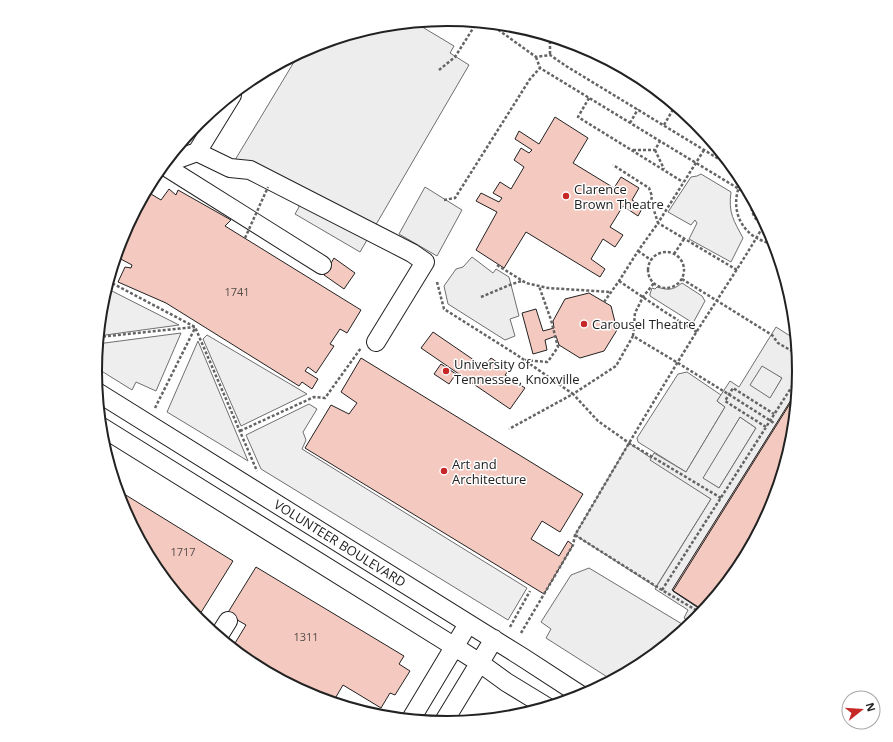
<svg xmlns="http://www.w3.org/2000/svg" width="893" height="742" font-family="'Open Sans',sans-serif">
<style>
.green{fill:#eee;stroke:#6f6f6f}
.parking{fill:#ededed;stroke:#6f6f6f;fill-rule:evenodd}
.building{fill:#f3c9c0;stroke:#222}
.lines{fill:none;stroke-linecap:round;stroke-linejoin:round}
.minor-casing{stroke:#222;stroke-width:20}
.path{stroke:#646464;stroke-width:2.5;stroke-dasharray:3 2;stroke-linecap:butt}
.minor{stroke:#fff;stroke-width:18}
.path-bridge{stroke:#646464;stroke-width:2.5;stroke-dasharray:3 2;stroke-linecap:butt}
.poi-dot{fill:#c62828;stroke:#fff;stroke-width:1.5}
.labels{text-anchor:middle;stroke-width:3;stroke-linejoin:round;paint-order:stroke}
.number-label{font-size:11px;fill:#564c4a}
.poi-label{font-size:13px;fill:#222;stroke:#fff;text-anchor:start}
.street-label{font-size:13px;fill:#222;stroke:#fff}
.rim{fill:none;stroke:#222;stroke-width:2}
</style>
<rect width="100%" height="100%" fill="#fff"/>
<!-- green -->
<path class="green" d="M 701,174 L 731,192 C 728,213 734,221 743,238 L 731,262 L 689,239 L 697,223 L 695,220 L 691,225 L 668,212 L 691,177 L 697,176 Z
M 682,283 L 702,296 L 705,301 L 693,323 L 650,296 L 650,294 L 652,288 L 655,289 L 657,287 C 668,290 672,291 682,283 Z
M 106,288 L 179,325 L 98,336 L 101,302 Z
M 181,333 L 156,391 L 136,382 L 132,390 L 95,367 L 97,344 Z
M 207,335 L 307,394 L 241,426 L 203,339 Z
M 198,341 L 248,461 L 167,412 Z
M 762,365 L 782,378 L 770,399 L 749,385 Z
M 687,372 L 721,395 L 717,401 L 725,407 L 686,472 L 638,442 L 637,438 L 678,374 Z
M 309,404 L 317,409 L 303,432 L 306,440 L 302,449 L 527,588 L 508,620 L 261,469 L 246,435 Z
M 740,417 L 756,428 L 719,488 L 702,478 Z
M 629,443 L 711,499 L 656,587 L 575,535 Z"/>
<!-- parking -->
<path class="parking" d="M 414,22 L 454,46 L 450,53 L 469,65 L 360,252 L 295,214 L 299,207 L 298,204 L 235,160 L 300,52 L 312,46 L 378,26 Z
M 425,187 L 462,210 L 437,256 L 399,234 Z
M 472,257 L 493,273 L 496,269 L 509,277 L 519,316 L 510,319 L 515,336 L 505,340 L 448,304 L 444,286 L 456,269 L 463,267 Z
M 776,327 L 795,339 L 798,371 L 796,394 L 673,591 L 703,611 L 692,623 L 684,618 L 688,610 L 655,589 L 711,499 L 650,460 L 654,453 L 686,472 L 725,407 L 717,401 L 730,381 L 739,387 ZM 762,366 L 782,378 L 770,398 L 750,385 ZM 740,417 L 756,428 L 719,488 L 703,478 Z
M 589,568 L 687,627 L 642,664 L 612,680 L 546,638 L 551,629 L 541,622 L 571,575 Z"/>
<!-- building -->
<path class="building" d="M 263,72 L 256,83 L 249,80 L 251,78 Z
M 555,117 L 588,138 L 573,163 L 614,188 L 621,177 L 639,188 L 632,200 L 643,207 L 638,216 L 623,206 L 610,227 L 623,235 L 615,247 L 603,239 L 591,259 L 605,269 L 600,277 L 526,232 L 504,268 L 476,250 L 497,212 L 476,201 L 481,193 L 499,202 L 502,198 L 493,193 L 500,182 L 511,189 L 524,167 L 514,160 L 521,148 L 529,153 L 532,150 L 515,139 L 519,131 L 539,144 Z
M 169,189 L 176,195 L 178,190 L 231,220 L 225,226 L 361,310 L 347,333 L 340,329 L 330,344 L 334,346 L 316,373 L 308,367 L 305,371 L 318,379 L 312,389 L 302,382 L 299,386 L 166,303 L 118,282 L 125,267 L 131,268 L 132,265 L 115,256 L 121,236 L 143,195 L 146,191 L 161,200 Z
M 334,258 L 355,273 L 344,289 L 324,275 Z
M 589,293 L 611,306 L 617,330 L 604,351 L 580,358 L 559,345 L 556,336 L 545,340 L 547,350 L 533,354 L 522,313 L 536,309 L 543,331 L 554,328 L 553,321 L 565,299 Z
M 433,332 L 484,367 L 491,358 L 509,370 L 505,375 L 525,388 L 510,409 L 421,348 Z
M 361,358 L 583,494 L 560,532 L 542,521 L 531,539 L 559,556 L 568,541 L 573,545 L 544,594 L 305,448 L 331,405 L 349,414 L 357,403 L 341,392 Z
M 441,364 L 456,374 L 449,384 L 434,374 Z
M 796,392 L 792,440 L 772,506 L 739,567 L 703,610 L 672,590 Z
M 796,394 L 792,440 L 772,506 L 739,567 L 703,611 L 673,591 Z
M 116,489 L 233,561 L 197,619 L 154,566 L 121,505 Z
M 256,567 L 404,656 L 399,664 L 410,671 L 395,695 L 390,693 L 381,708 L 343,685 L 333,702 L 312,696 L 251,664 L 232,648 L 246,625 L 227,614 Z"/>
<g class="lines">
<defs>
<path id="minor" d="M 197,152 L 230,168 L 250,170 L 412,253 L 425,262 L 376,342
M 164,164 L 197,152 L 232,95
M 163,165 L 322,265
M 97,392 L 522,657 L 582,696
M 100,426 L 455,647 L 480,663 L 506,682 L 547,707
M 218,637 L 228,621
M 411,719 L 468,624
M 443,723 L 494,639"/>
</defs>
<!-- minor casing -->
<use href="#minor" class="minor-casing"/>
<!-- path -->
<path class="path" d="M 491,23 L 493,26 L 536,57 L 550,55 L 566,66 L 732,167
M 550,36 L 550,55
M 536,57 L 540,68 L 673,149 L 749,195
M 439,70 L 455,57 L 477,22
M 589,98 L 578,117 L 683,182
M 630,123 L 638,109
M 664,125 L 675,106
M 633,150 L 655,150 L 660,141
M 655,150 L 664,169
M 704,150 L 658,223 L 737,270
M 742,180 C 727,209 742,239 774,244
M 751,198 C 750,212 755,222 767,228
M 444,200 L 455,198 L 530,79 L 540,68
M 638,251 L 651,260
M648 270a18 18 0 1 1 36 0a18 18 0 1 1-36 0Z
M 674,254 L 684,239
M 497,265 L 526,283 L 548,288 L 611,292
M 682,279 L 772,335 L 778,343 L 797,354
M 108,281 L 195,327 L 257,471
M 619,281 L 665,312 L 697,332
M 437,282 L 444,309 L 517,355 L 573,394 L 509,429
M 481,297 L 512,284 L 522,281
M 604,302 L 619,281 L 638,251 L 658,223 L 651,201 L 652,196 L 649,188 L 613,165
M 633,336 L 635,313 L 643,297 L 654,283
M 98,337 L 195,327
M 525,360 L 547,362 L 549,360 L 558,347 L 551,320 L 539,286
M 155,408 L 195,328
M 766,427 L 725,401 L 733,388 L 774,414
M 240,431 L 314,397 L 325,398 L 361,348
M 721,498 L 629,443 L 598,421 L 573,394 L 616,366 L 633,336 L 678,363 L 733,397
M 575,535 L 662,590 L 701,613
M 662,590 L 798,377
M 510,627 L 530,591
M 521,633 L 573,545 L 575,535 C 615,467 655,398 697,331 C 720,295 744,260 765,223"/>
<!-- minor -->
<use href="#minor" class="minor"/>
<!-- path-bridge -->
<path class="path-bridge" d="M 245,238 L 268,187
M 733,397 L 774,423"/>
</g>
<!-- markers -->
<g class="poi-dot">
<circle cx="566" cy="196" r="4"/>
<circle cx="584" cy="324" r="4"/>
<circle cx="446" cy="371" r="4"/>
<circle cx="444" cy="471" r="4"/>
</g>
<g class="labels">
<!-- number labels -->
<g class="number-label">
<text x="237" y="296">1741</text>
<text x="183" y="556">1717</text>
<text x="306" y="641">1311</text>
</g>
<!-- poi labels -->
<g class="poi-label">
<text x="574" y="194">Clarence<tspan x="574" dy="15">Brown Theatre</tspan></text>
<text x="592" y="329">Carousel Theatre</text>
<text x="454" y="369">University of<tspan x="454" dy="15">Tennessee, Knoxville</tspan></text>
<text x="452" y="469">Art and<tspan x="452" dy="15">Architecture</tspan></text>
</g>
<!-- street labels -->
<g class="street-label">
<text transform="translate(340 543) rotate(32)" y="5">VOLUNTEER BOULEVARD</text>
</g>
</g>
<!-- crop -->
<path d="M0 0H893V742H0ZM102 371a345 345 0 1 1 690 0a345 345 0 1 1-690 0Z" fill="#fff" fill-rule="evenodd"/>
<path class="rim" d="M102 371a345 345 0 1 1 690 0a345 345 0 1 1-690 0Z"/>
<!-- north arrow -->
<g transform="translate(861 710) rotate(73)"><circle r="19" fill="#ffffff" stroke="#a7a7a7"/>
<path d="M0-3L7 15L0 10L-7 15Z" fill="#c62828"/>
<text y="-6" font-size="11" font-weight="bold" text-anchor="middle" fill="#222222">N</text>
</g>
</svg>
